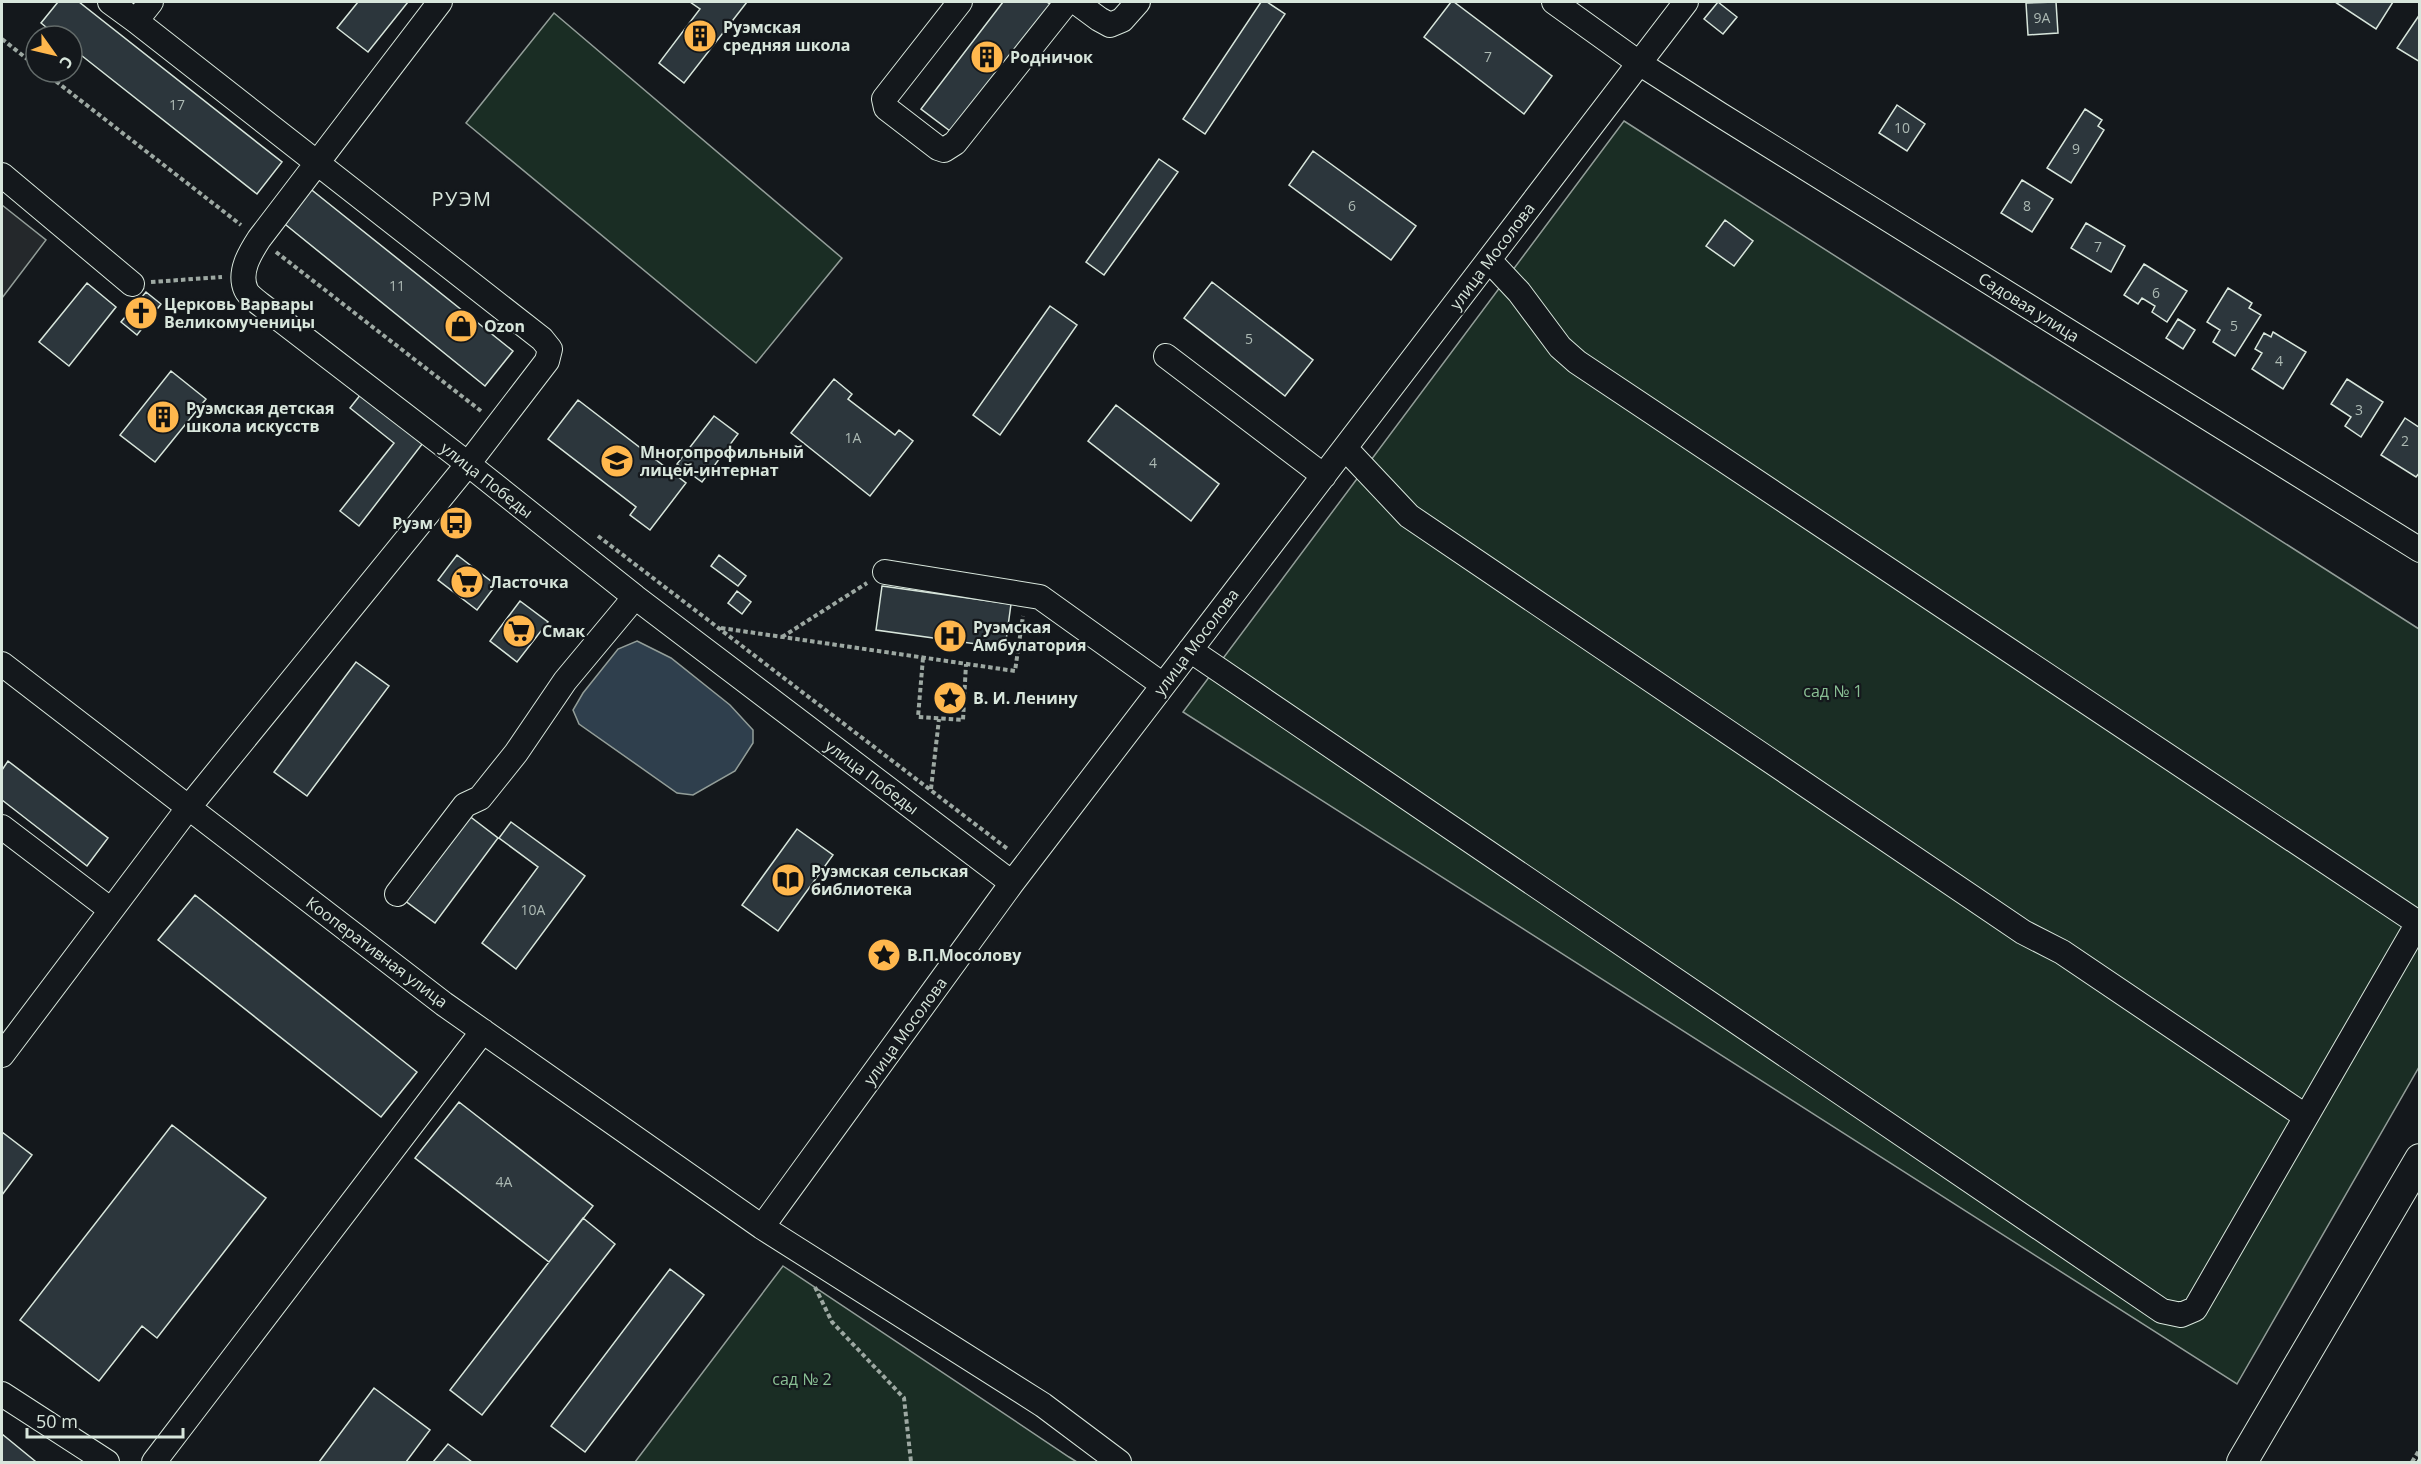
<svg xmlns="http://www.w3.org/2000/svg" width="2421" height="1464" font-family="'Open Sans',sans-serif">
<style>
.green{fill:#1a2d24;stroke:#939e99;stroke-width:1.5}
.parking{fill:#24282b;stroke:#939e99;stroke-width:1.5}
.water{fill:#2f3f4d;stroke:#939e99;stroke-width:1.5}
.building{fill:#2c363c;stroke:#d8e6dc;stroke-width:1.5}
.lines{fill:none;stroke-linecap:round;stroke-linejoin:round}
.minor-casing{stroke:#d8e6dc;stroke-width:26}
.major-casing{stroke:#d8e6dc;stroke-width:32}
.path{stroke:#9da8a2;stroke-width:4;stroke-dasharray:4.5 3;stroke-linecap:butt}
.minor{stroke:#14181c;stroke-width:24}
.major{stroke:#14181c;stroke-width:30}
.fence{stroke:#d8e6dc;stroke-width:1.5;stroke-dasharray:8 3;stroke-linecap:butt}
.labels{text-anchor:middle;stroke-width:4.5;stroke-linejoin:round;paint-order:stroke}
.number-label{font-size:14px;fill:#adbab4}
.poi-label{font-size:16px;font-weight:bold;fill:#d8e6dc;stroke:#14181c;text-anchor:start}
.street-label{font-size:16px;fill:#d8e6dc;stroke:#14181c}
.park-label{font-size:16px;fill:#8ac095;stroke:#14181c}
.quarter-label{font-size:20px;letter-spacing:1.5px;fill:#d8e6dc;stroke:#14181c}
</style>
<rect width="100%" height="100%" fill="#14181c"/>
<!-- green -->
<path class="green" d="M 554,13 L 842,258 L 756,363 L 466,123 Z
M 1624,121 L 2419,629 L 2419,1067 L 2237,1384 L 1183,712 Z
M 783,1266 L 1069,1457 L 1077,1462 L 635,1462 Z"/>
<!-- parking -->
<path class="parking" d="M 2,205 L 46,240 L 2,298 Z"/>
<!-- water -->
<path class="water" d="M 637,641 L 671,658 L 730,705 L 753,730 L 753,743 L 735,771 L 693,795 L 677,793 L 579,724 L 573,710 L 583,693 L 618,649 Z"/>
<!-- building -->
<path class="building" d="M 58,2 L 79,2 L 282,162 L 257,194 L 72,48 L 72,36 L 57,36 L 41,23 Z
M 358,2 L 408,2 L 368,52 L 337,28 Z
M 690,2 L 747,2 L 684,83 L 659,63 L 700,9 Z
M 1003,2 L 1047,2 L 1052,5 L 954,134 L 921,109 Z
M 1261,2 L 1267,2 L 1285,14 L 1205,134 L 1183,119 Z
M 1451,2 L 1454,2 L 1552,76 L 1524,114 L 1424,37 Z
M 1718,2 L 1737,17 L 1723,34 L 1704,19 Z
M 2056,2 L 2058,33 L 2028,35 L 2026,3 Z
M 2335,2 L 2393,2 L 2376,29 Z
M 2420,14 L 2420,62 L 2397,48 Z
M 1897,105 L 1925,124 L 1907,151 L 1879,133 Z
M 2085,109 L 2102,120 L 2098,126 L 2104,130 L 2071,183 L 2047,168 Z
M 1313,151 L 1416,226 L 1391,260 L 1289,185 Z
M 1159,159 L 1178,172 L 1104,275 L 1086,262 Z
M 2022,180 L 2053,199 L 2032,232 L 2001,213 Z
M 308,187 L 513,351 L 485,386 L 281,221 Z
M 1725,220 L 1753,241 L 1734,266 L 1706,246 Z
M 2086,223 L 2125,246 L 2111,272 L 2071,248 Z
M 2144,264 L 2187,291 L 2167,322 L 2152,312 L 2155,306 L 2142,298 L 2138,304 L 2124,295 Z
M 1212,282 L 1313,360 L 1285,396 L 1184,318 Z
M 87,283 L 116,307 L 69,366 L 39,342 Z
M 2228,288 L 2252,303 L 2249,308 L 2261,315 L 2235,356 L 2213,342 L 2220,330 L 2207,322 Z
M 146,292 L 161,304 L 137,335 L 121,322 Z
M 1050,306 L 1077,325 L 1000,435 L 973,415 Z
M 2178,319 L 2195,330 L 2183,349 L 2166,338 Z
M 2273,332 L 2306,352 L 2283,389 L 2252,369 L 2262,353 L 2255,349 L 2264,333 L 2271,337 Z
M 171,371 L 206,399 L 155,462 L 120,435 Z
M 834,379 L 852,394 L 848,399 L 895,435 L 899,430 L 913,441 L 870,496 L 791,433 Z
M 2347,379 L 2383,402 L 2361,437 L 2345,426 L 2351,417 L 2331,404 Z
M 361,394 L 423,443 L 359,526 L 340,511 L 394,443 L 350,408 Z
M 578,400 L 686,483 L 650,530 L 630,515 L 636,507 L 548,439 Z
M 1116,405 L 1219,484 L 1191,521 L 1088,441 Z
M 714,416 L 738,434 L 702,482 L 677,464 Z
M 2405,418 L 2420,428 L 2420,472 L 2416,477 L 2381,455 Z
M 457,555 L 496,585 L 477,610 L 438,580 Z
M 719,555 L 746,576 L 738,586 L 711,566 Z
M 882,586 L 1011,604 L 1005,648 L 876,630 Z
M 737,591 L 751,602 L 742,614 L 728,603 Z
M 520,601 L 548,622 L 517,662 L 490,641 Z
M 356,662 L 389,686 L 307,796 L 274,772 Z
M 8,761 L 108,838 L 87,866 L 2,800 L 2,770 Z
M 468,815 L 498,838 L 435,923 L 404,900 Z
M 511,822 L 585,876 L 516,969 L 482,943 L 538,867 L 499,838 Z
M 797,829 L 833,855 L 778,931 L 742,905 Z
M 195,895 L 417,1072 L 381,1117 L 158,940 Z
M 459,1102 L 593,1206 L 549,1262 L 415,1158 Z
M 172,1125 L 266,1198 L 157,1338 L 142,1326 L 99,1381 L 20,1320 Z
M 2,1132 L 32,1155 L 2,1195 Z
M 583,1218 L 615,1244 L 482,1415 L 450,1390 Z
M 670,1269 L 704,1295 L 585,1452 L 551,1426 Z
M 374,1388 L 430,1430 L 406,1462 L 319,1462 Z
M 2,1434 L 35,1461 L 34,1462 L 2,1462 Z
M 448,1444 L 472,1462 L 433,1462 Z"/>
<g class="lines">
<defs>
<path id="minor" d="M 110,2 L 136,21
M 440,2 L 259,239 C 250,253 238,272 246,290 C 248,295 255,300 260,304 L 468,464 L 635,597 L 1012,883
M 960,2 L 884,99 L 886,108 L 938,148 L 944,150 L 955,143 L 1067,2
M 1076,2 L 1099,19 L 1110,25 L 1122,20 L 1138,2
M 1554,2 L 1639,63 L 1719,114 L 2420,550
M 2,175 L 132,284
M 1166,356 L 1324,476
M 1345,448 L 1409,516 L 2023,932 L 2062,952 L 2305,1116
M 885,572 L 1040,597 L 1163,685
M 1190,650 L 2162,1311 L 2181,1315 L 2195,1309 L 2418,923 L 1577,362 L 1560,347 L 1519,292 L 1489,260
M 2,664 L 444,1004 L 762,1227 L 1043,1405 L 1119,1462
M 2,827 L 111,910
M 397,894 L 465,805 L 480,798 L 516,753 L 565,681 L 635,597
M 2,1055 L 189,807 L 468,464 L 547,361 L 550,349 L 542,339 L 136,21 L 151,2
M 762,1227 L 1012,883 L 1686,2
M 2,1394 L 107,1462
M 154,1462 L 483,1031"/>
<path id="major" d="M 2242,1462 L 2420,1159"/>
</defs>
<!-- minor casing -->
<use href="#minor" class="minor-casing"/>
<!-- major casing -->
<use href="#major" class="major-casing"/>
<!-- path -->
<path class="path" d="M 2,39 L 36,66
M 44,72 L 241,225
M 276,252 L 481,411
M 151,282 L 222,277
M 598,536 L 1009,850
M 721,628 L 1015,671 L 1023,616
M 782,637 L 867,583
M 923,658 L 918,717 L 963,720 L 966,664
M 931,789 L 939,719
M 815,1287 L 832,1322 L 904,1398 L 911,1462
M 2412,1462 L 2420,1449"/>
<!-- minor -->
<use href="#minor" class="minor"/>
<!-- major -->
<use href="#major" class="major"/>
<!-- fence -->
<path class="fence" d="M 2417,1462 L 2420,1457"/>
</g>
<!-- icons -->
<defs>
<symbol id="building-disc" viewBox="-11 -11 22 22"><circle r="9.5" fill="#ffb74d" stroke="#14181c"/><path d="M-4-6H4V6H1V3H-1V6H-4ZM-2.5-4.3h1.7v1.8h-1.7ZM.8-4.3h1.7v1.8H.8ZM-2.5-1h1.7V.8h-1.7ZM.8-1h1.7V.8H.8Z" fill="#111"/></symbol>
<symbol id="church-disc" viewBox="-11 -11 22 22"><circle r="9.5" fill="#ffb74d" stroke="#14181c"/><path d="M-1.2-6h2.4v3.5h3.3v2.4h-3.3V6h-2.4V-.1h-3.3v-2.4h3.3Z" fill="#111"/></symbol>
<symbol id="shop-disc" viewBox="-11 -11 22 22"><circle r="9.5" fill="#ffb74d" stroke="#14181c"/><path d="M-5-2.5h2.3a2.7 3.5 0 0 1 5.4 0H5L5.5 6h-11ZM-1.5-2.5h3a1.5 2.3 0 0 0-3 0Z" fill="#111"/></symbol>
<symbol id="school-disc" viewBox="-11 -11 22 22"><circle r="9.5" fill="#ffb74d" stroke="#14181c"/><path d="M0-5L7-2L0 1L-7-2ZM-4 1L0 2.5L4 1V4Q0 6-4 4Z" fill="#111"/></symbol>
<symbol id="bus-disc" viewBox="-11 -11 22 22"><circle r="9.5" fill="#ffb74d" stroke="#14181c"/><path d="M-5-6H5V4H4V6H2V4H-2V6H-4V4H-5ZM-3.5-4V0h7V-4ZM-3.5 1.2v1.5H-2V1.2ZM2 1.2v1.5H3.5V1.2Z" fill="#111"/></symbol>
<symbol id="supermarket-disc" viewBox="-11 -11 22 22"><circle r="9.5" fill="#ffb74d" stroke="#14181c"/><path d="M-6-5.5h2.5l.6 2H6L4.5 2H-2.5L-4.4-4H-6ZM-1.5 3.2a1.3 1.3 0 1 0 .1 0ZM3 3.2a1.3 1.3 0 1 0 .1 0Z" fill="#111"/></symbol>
<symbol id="hospital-disc" viewBox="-11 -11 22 22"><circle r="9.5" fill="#ffb74d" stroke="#14181c"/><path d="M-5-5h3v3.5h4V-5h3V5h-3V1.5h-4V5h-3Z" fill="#111"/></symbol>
<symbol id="sight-disc" viewBox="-11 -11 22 22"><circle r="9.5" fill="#ffb74d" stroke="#14181c"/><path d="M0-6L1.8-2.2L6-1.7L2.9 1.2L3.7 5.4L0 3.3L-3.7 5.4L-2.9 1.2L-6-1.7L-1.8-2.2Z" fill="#111"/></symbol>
<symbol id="library-disc" viewBox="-11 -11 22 22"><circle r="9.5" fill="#ffb74d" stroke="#14181c"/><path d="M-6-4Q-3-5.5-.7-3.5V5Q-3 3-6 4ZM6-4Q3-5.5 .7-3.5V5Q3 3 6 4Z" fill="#111"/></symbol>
</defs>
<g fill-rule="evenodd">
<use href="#building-disc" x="681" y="17" width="38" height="38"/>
<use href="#building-disc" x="968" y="38" width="38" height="38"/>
<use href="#church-disc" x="122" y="294" width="38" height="38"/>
<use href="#shop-disc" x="442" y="307" width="38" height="38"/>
<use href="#building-disc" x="144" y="398" width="38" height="38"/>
<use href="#school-disc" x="598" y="442" width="38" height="38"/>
<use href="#bus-disc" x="437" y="504" width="38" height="38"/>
<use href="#supermarket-disc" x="448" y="563" width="38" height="38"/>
<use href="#supermarket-disc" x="500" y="612" width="38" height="38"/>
<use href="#hospital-disc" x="931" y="617" width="38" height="38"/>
<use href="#sight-disc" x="931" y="679" width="38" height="38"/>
<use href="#library-disc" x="769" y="861" width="38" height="38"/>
<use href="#sight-disc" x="865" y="936" width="38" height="38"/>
</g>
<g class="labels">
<!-- number labels -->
<g class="number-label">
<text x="2042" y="23">9А</text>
<text x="1488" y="62">7</text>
<text x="177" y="110">17</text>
<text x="1902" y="133">10</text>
<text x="2076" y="154">9</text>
<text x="1352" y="211">6</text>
<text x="2027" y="211">8</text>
<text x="2098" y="252">7</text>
<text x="397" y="291">11</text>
<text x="2156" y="298">6</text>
<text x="2234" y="331">5</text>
<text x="1249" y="344">5</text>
<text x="2279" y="366">4</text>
<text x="2359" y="415">3</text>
<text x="853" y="443">1А</text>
<text x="2405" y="446">2</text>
<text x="1153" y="468">4</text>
<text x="533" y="915">10А</text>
<text x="504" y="1187">4А</text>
</g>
<!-- poi labels -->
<g class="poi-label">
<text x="723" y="33">Руэмская<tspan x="723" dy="18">средняя школа</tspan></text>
<text x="1010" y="63">Родничок</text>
<text x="164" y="310">Церковь Варвары<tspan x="164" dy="18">Великомученицы</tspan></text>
<text x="484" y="332">Ozon</text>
<text x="186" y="414">Руэмская детская<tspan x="186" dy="18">школа искусств</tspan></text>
<text x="640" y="458">Многопрофильный<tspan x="640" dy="18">лицей-интернат</tspan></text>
<text x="433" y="529" text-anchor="end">Руэм</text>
<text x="490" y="588">Ласточка</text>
<text x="973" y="633">Руэмская<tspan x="973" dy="18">Амбулатория</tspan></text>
<text x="542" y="637">Смак</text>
<text x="973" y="704">В. И. Ленину</text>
<text x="811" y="877">Руэмская сельская<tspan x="811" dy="18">библиотека</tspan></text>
<text x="907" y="961">В.П.Мосолову</text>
</g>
<!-- street labels -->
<g class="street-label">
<text transform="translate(1492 256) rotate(-53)" y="6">улица Мосолова</text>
<text transform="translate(2029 307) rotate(32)" y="6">Садовая улица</text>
<text transform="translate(487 480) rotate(38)" y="6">улица Победы</text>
<text transform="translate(1196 642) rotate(-53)" y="6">улица Мосолова</text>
<text transform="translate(872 777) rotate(37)" y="6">улица Победы</text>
<text transform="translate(377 952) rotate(37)" y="6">Кооперативная улица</text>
<text transform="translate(905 1031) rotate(-54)" y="6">улица Мосолова</text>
</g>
<!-- park labels -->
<g class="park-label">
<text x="1833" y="697">сад № 1</text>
<text x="802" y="1385">сад № 2</text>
</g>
<!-- quarter labels -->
<g class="quarter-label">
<text x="462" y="206">РУЭМ</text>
</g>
</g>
<!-- border -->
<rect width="2421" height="1464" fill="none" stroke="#d8e6dc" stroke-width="6"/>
<!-- north arrow -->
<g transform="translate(54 54) rotate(124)"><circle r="28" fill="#14181c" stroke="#626a69" stroke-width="1.5"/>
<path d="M0-4.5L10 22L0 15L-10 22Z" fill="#ffb74d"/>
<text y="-9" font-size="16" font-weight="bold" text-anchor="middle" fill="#d8e6dc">С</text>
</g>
<!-- scale -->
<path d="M27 1428v9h156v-9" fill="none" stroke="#d8e6dc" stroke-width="3"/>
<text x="36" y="1428" font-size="18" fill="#d8e6dc" stroke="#14181c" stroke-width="4.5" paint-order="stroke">50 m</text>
</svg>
